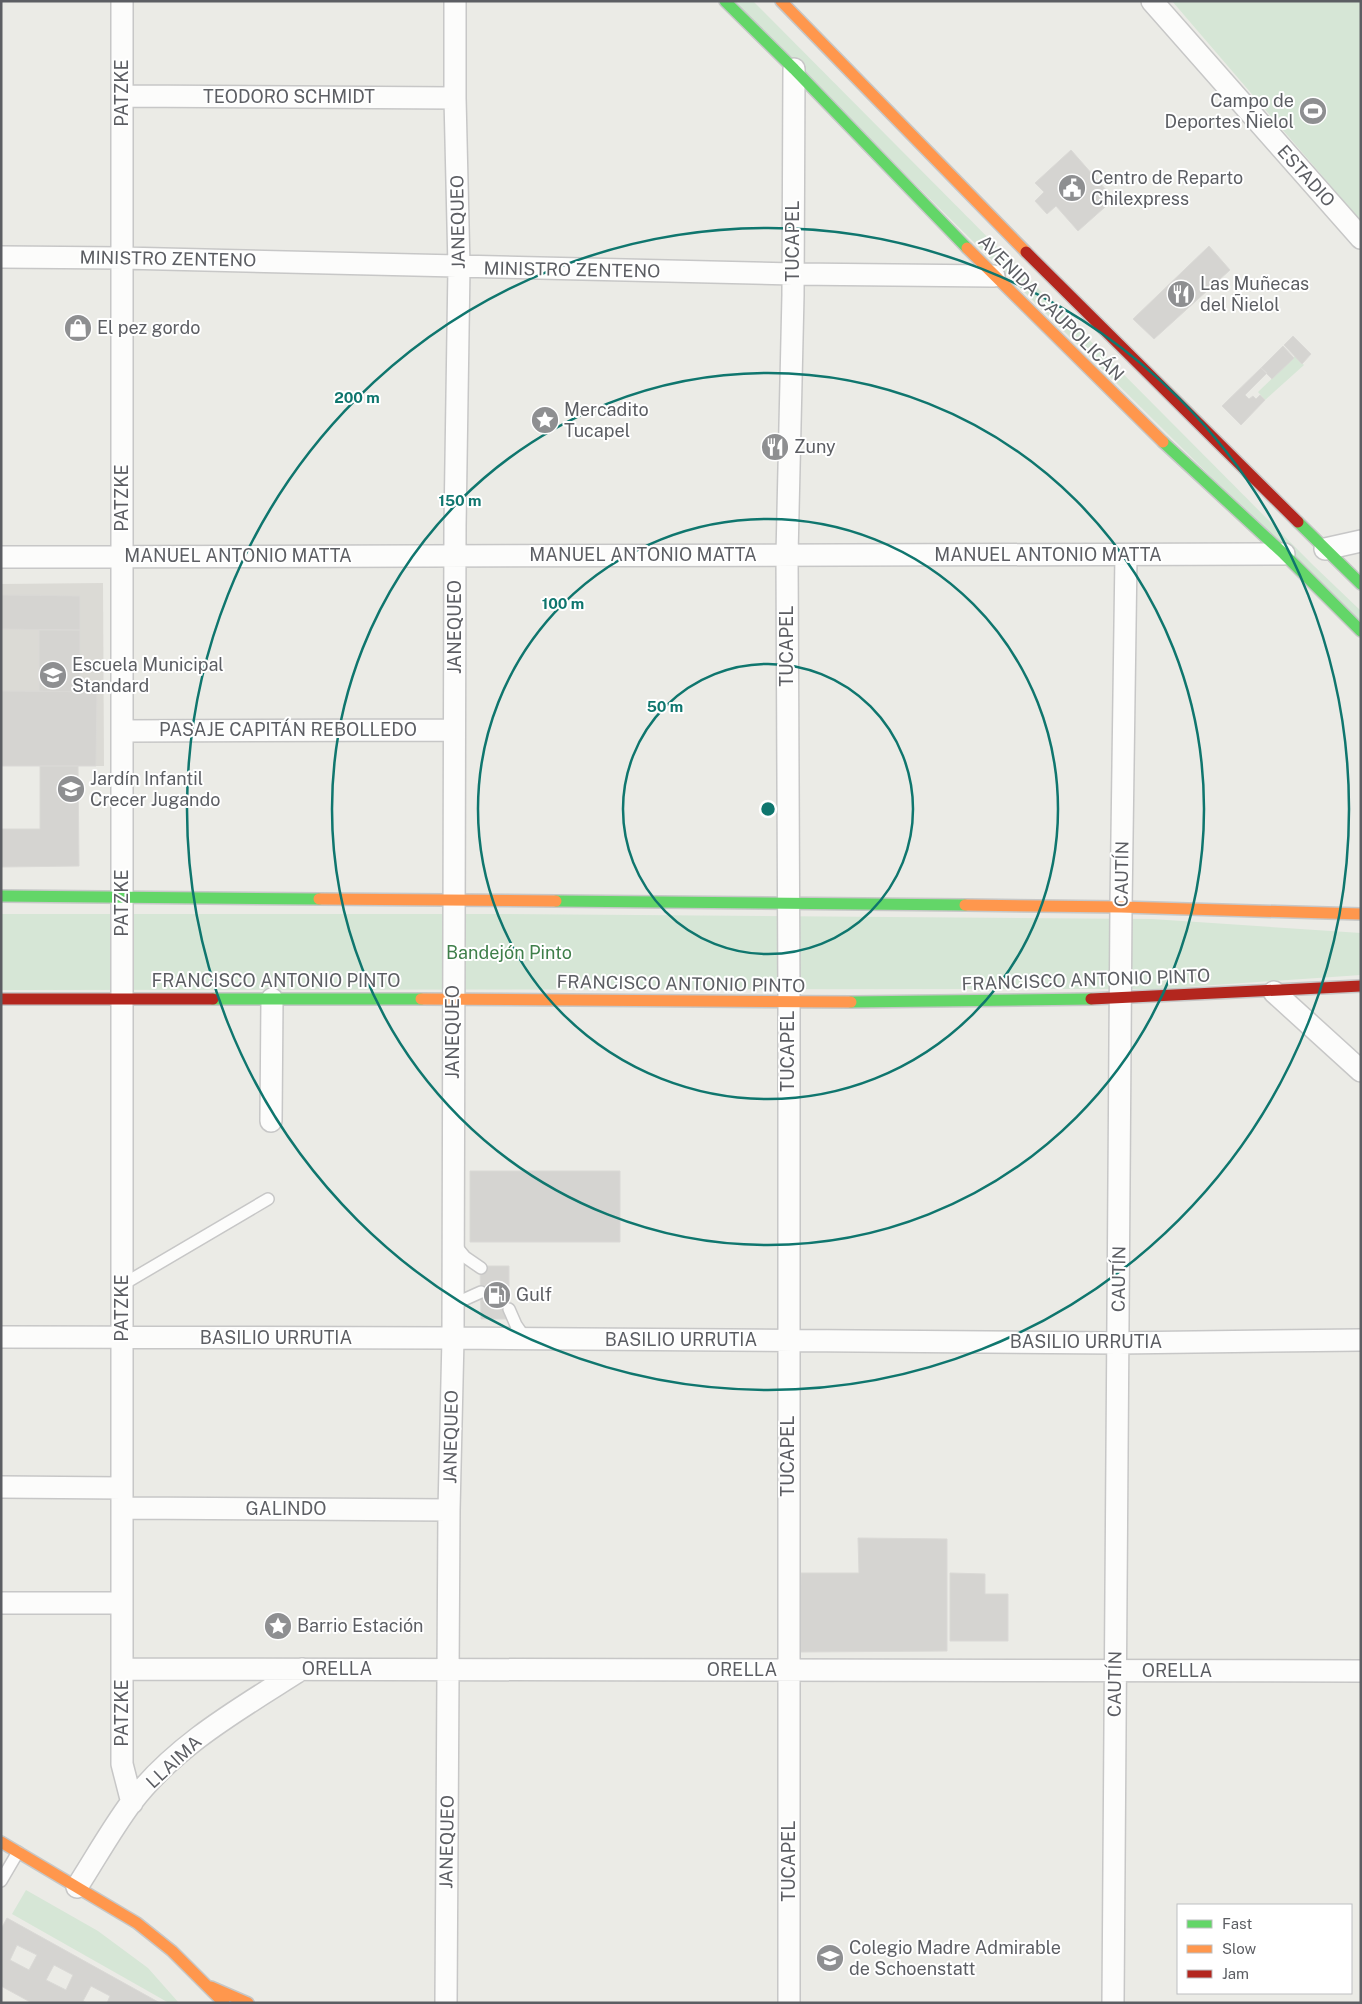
<svg xmlns="http://www.w3.org/2000/svg" width="1362" height="2004" font-family="'Public Sans',sans-serif">
<style>
.education{fill:#dbdad5}
.green{fill:#d6e6d6}
.building{fill:#d5d4d1;stroke:#dad9d6;fill-rule:evenodd}
.lines{fill:none;stroke-linecap:round;stroke-linejoin:round}
.lane-casing{stroke:#c7c7c7;stroke-width:14}
.street-casing{stroke:#c7c7c7;stroke-width:24}
.fast-casing{stroke:#c6c7c7;stroke-width:14}
.slow-casing{stroke:#c6c7c7;stroke-width:14}
.jam-casing{stroke:#c6c7c7;stroke-width:14}
.lane{stroke:#fcfcfb;stroke-width:11}
.street{stroke:#fcfcfb;stroke-width:21}
.fast{stroke:#63d668;stroke-width:11}
.slow{stroke:#ff974d;stroke-width:11}
.jam{stroke:#b3261e;stroke-width:11}
.ring{fill:none;stroke:#0f766e;stroke-width:2.5}
.labels{text-anchor:middle;stroke-width:4;stroke-linejoin:round;paint-order:stroke}
.street-label{font-size:18px;fill:#5c5e63;stroke:#fff}
.poi-label{font-size:18px;fill:#5c5e63;stroke:#fff;text-anchor:start}
.park-label{font-size:18px;fill:#3f7f4a;stroke:#fff}
.centre{fill:#0f766e;stroke:#fff;stroke-width:2.5}
.ring-label{font-size:15px;text-anchor:middle;font-weight:bold;fill:#0f766e;stroke:#fff;stroke-width:4;stroke-linejoin:round;paint-order:stroke}
</style>
<rect width="100%" height="100%" fill="#ebebe6"/>
<!-- education -->
<path class="education" d="M 103,583 L 104,766 L 1,766 L 1,584 Z"/>
<!-- green -->
<path class="green" d="M 730,1 L 753,1 L 1313,565 L 1361,611 L 1361,625 Z
M 1172,1 L 1361,1 L 1361,221 Z
M 1295,356 L 1304,365 L 1265,400 L 1258,392 Z
M 1,914 L 509,914 L 1152,919 L 1361,933 L 1361,975 L 1156,989 L 1,990 Z
M 26,1890 L 98,1931 L 148,1968 L 179,2003 L 169,2003 L 12,1914 Z"/>
<!-- building -->
<path class="building" d="M 1071,150 L 1114,199 L 1078,231 L 1056,206 L 1047,214 L 1035,201 L 1044,192 L 1035,183 Z
M 1209,246 L 1230,270 L 1154,339 L 1133,319 Z
M 1293,336 L 1311,354 L 1302,364 L 1284,345 Z
M 1283,346 L 1294,358 L 1272,379 L 1261,368 Z
M 1261,368 L 1267,373 L 1245,395 L 1249,399 L 1253,396 L 1256,399 L 1260,395 L 1265,400 L 1241,425 L 1222,406 Z
M 1,595 L 80,596 L 80,630 L 1,629 Z
M 39,630 L 80,630 L 80,692 L 39,691 Z
M 1,691 L 97,692 L 96,766 L 1,766 Z
M 40,766 L 78,766 L 79,866 L 1,867 L 1,829 L 40,829 Z
M 470,1171 L 620,1171 L 620,1242 L 470,1242 Z
M 480,1266 L 509,1266 L 509,1319 L 481,1319 Z
M 858,1538 L 947,1539 L 947,1651 L 799,1652 L 801,1573 L 859,1573 Z
M 950,1573 L 985,1574 L 985,1594 L 1008,1594 L 1008,1641 L 950,1641 Z
M 7,1918 L 160,2003 L 107,2003 L 110,1996 L 91,1986 L 83,2001 L 87,2003 L 32,2003 L 1,1986 L 1,1929 ZM 17,1945 L 37,1955 L 29,1970 L 10,1960 ZM 54,1965 L 73,1975 L 66,1990 L 46,1980 Z"/>
<g class="lines">
<defs>
<path id="lane" d="M 455,1245 L 465,1257 L 481,1268
M 122,1285 L 268,1199
M 452,1308 L 461,1301 L 481,1292
M 509,1309 L 516,1325 L 525,1338
M 1,1881 L 18,1852"/>
<path id="street" d="M 122,1 L 122,1764 L 132,1803
M 1152,1 L 1361,238
M 122,96 L 455,98
M 1,257 L 123,258 L 793,274 L 994,276
M 1325,549 L 1361,541
M 1,557 L 1284,554
M 122,731 L 454,730
M 1274,992 L 1361,1071
M 271,1121 L 272,999
M 1,1337 L 453,1338 L 1118,1343 L 1361,1340
M 1,1487 L 122,1488
M 122,1508 L 449,1510
M 1,1603 L 122,1603
M 122,1669 L 1361,1671
M 77,1887 C 95,1859 111,1830 131,1803 C 176,1744 241,1708 302,1669
M 446,2003 L 449,1510 L 453,1338 L 455,526 L 459,267 L 455,98 L 455,1
M 789,2003 L 789,1003 L 787,555 L 793,295 L 794,69
M 1113,2003 L 1121,907 L 1126,555"/>
<path id="fast" d="M 725,1 L 794,69 L 967,248
M 1163,442 L 1284,554 L 1361,631
M 1298,522 L 1361,584
M 1,896 L 319,899
M 556,901 L 965,905
M 213,999 L 421,999
M 851,1002 L 1091,999"/>
<path id="slow" d="M 781,1 L 1026,252
M 967,248 L 1163,442
M 319,899 L 556,901
M 965,905 L 1121,907 L 1361,914
M 421,999 L 851,1002
M 1,1842 L 137,1923 L 172,1951 L 224,2003
M 211,1987 L 248,2003"/>
<path id="jam" d="M 1026,252 L 1298,522
M 1,999 L 213,999
M 1091,999 L 1361,986"/>
</defs>
<!-- lane casing -->
<use href="#lane" class="lane-casing"/>
<!-- street casing -->
<use href="#street" class="street-casing"/>
<!-- fast casing -->
<use href="#fast" class="fast-casing"/>
<!-- slow casing -->
<use href="#slow" class="slow-casing"/>
<!-- jam casing -->
<use href="#jam" class="jam-casing"/>
<!-- lane -->
<use href="#lane" class="lane"/>
<!-- street -->
<use href="#street" class="street"/>
<!-- fast -->
<use href="#fast" class="fast"/>
<!-- slow -->
<use href="#slow" class="slow"/>
<!-- jam -->
<use href="#jam" class="jam"/>
</g>
<!-- distance rings -->
<g class="ring">
<circle cx="768" cy="809" r="145"/>
<circle cx="768" cy="809" r="290"/>
<circle cx="768" cy="809" r="436"/>
<circle cx="768" cy="809" r="581"/>
</g>
<!-- icons -->
<defs>
<symbol id="stadium-disc" viewBox="-11 -11 22 22"><circle r="9.5" fill="#8e8f91" stroke="#fff"/><path d="M0-5a6.5 5 0 1 0 0 10a6.5 5 0 1 0 0-10ZM-3.5-1.8h7v3.6h-7Z" fill="#fff"/></symbol>
<symbol id="civic-disc" viewBox="-11 -11 22 22"><circle r="9.5" fill="#8e8f91" stroke="#fff"/><path d="M-.6-6.5H3V-4.5H.6V-3L4-1V1h2V6H-6V1h2V-1L-.6-3ZM-1.2 2.5V6h2.4V2.5Z" fill="#fff"/></symbol>
<symbol id="restaurant-disc" viewBox="-11 -11 22 22"><circle r="9.5" fill="#8e8f91" stroke="#fff"/><path d="M-5-6h1v4h1v-4h1v4h1v-4h1v5L-1.5 .5V6h-2V.5L-5-1ZM5-6V6H3V1.5H1.5Q1.5-4 5-6Z" fill="#fff"/></symbol>
<symbol id="shop-disc" viewBox="-11 -11 22 22"><circle r="9.5" fill="#8e8f91" stroke="#fff"/><path d="M-5-2.5h2.3a2.7 3.5 0 0 1 5.4 0H5L5.5 6h-11ZM-1.5-2.5h3a1.5 2.3 0 0 0-3 0Z" fill="#fff"/></symbol>
<symbol id="sight-disc" viewBox="-11 -11 22 22"><circle r="9.5" fill="#8e8f91" stroke="#fff"/><path d="M0-6L1.8-2.2L6-1.7L2.9 1.2L3.7 5.4L0 3.3L-3.7 5.4L-2.9 1.2L-6-1.7L-1.8-2.2Z" fill="#fff"/></symbol>
<symbol id="school-disc" viewBox="-11 -11 22 22"><circle r="9.5" fill="#8e8f91" stroke="#fff"/><path d="M0-5L7-2L0 1L-7-2ZM-4 1L0 2.5L4 1V4Q0 6-4 4Z" fill="#fff"/></symbol>
<symbol id="fuel-disc" viewBox="-11 -11 22 22"><circle r="9.5" fill="#8e8f91" stroke="#fff"/><path d="M-5.5-6h7V0h2V4h1.3V-2.5L3-4.5l.8-.8L6-3V5H2.5V1h-1V6h-7ZM-4.2-4.7v3.2H.2V-4.7Z" fill="#fff"/></symbol>
</defs>
<g fill-rule="evenodd">
<use href="#stadium-disc" x="1297" y="95" width="32" height="32"/>
<use href="#civic-disc" x="1056" y="172" width="32" height="32"/>
<use href="#restaurant-disc" x="1165" y="278" width="32" height="32"/>
<use href="#shop-disc" x="62" y="312" width="32" height="32"/>
<use href="#sight-disc" x="529" y="404" width="32" height="32"/>
<use href="#restaurant-disc" x="759" y="431" width="32" height="32"/>
<use href="#school-disc" x="37" y="659" width="32" height="32"/>
<use href="#school-disc" x="55" y="773" width="32" height="32"/>
<use href="#fuel-disc" x="481" y="1279" width="32" height="32"/>
<use href="#sight-disc" x="262" y="1610" width="32" height="32"/>
<use href="#school-disc" x="814" y="1942" width="32" height="32"/>
</g>
<g class="labels">
<!-- street labels -->
<g class="street-label">
<text transform="translate(122 93) rotate(-90)" y="6">PATZKE</text>
<text x="289" y="103">TEODORO SCHMIDT</text>
<text transform="translate(1306 176) rotate(48)" y="6">ESTADIO</text>
<text transform="translate(458 222) rotate(-91)" y="6">JANEQUEO</text>
<text transform="translate(793 241) rotate(-90)" y="6">TUCAPEL</text>
<text transform="translate(168 259) rotate(1)" y="6">MINISTRO ZENTENO</text>
<text transform="translate(572 270) rotate(1)" y="6">MINISTRO ZENTENO</text>
<text transform="translate(1051 308) rotate(45)" y="6">AVENIDA CAUPOLICÁN</text>
<text transform="translate(122 498) rotate(-90)" y="6">PATZKE</text>
<text x="643" y="561">MANUEL ANTONIO MATTA</text>
<text x="1048" y="561">MANUEL ANTONIO MATTA</text>
<text x="238" y="562">MANUEL ANTONIO MATTA</text>
<text transform="translate(455 627) rotate(-90)" y="6">JANEQUEO</text>
<text transform="translate(787 646) rotate(-90)" y="6">TUCAPEL</text>
<text x="288" y="736">PASAJE CAPITÁN REBOLLEDO</text>
<text transform="translate(1122 874) rotate(-89)" y="6">CAUTÍN</text>
<text transform="translate(122 903) rotate(-90)" y="6">PATZKE</text>
<text transform="translate(1086 980) rotate(-2)" y="6">FRANCISCO ANTONIO PINTO</text>
<text x="276" y="987">FRANCISCO ANTONIO PINTO</text>
<text transform="translate(681 984) rotate(1)" y="6">FRANCISCO ANTONIO PINTO</text>
<text transform="translate(453 1032) rotate(-90)" y="6">JANEQUEO</text>
<text transform="translate(788 1051) rotate(-90)" y="6">TUCAPEL</text>
<text transform="translate(1119 1279) rotate(-89)" y="6">CAUTÍN</text>
<text transform="translate(122 1308) rotate(-90)" y="6">PATZKE</text>
<text x="276" y="1344">BASILIO URRUTIA</text>
<text x="681" y="1346">BASILIO URRUTIA</text>
<text x="1086" y="1348">BASILIO URRUTIA</text>
<text transform="translate(451 1437) rotate(-89)" y="6">JANEQUEO</text>
<text transform="translate(788 1456) rotate(-90)" y="6">TUCAPEL</text>
<text x="286" y="1515">GALINDO</text>
<text x="337" y="1675">ORELLA</text>
<text x="742" y="1676">ORELLA</text>
<text x="1177" y="1677">ORELLA</text>
<text transform="translate(1115 1684) rotate(-89)" y="6">CAUTÍN</text>
<text transform="translate(122 1713) rotate(-90)" y="6">PATZKE</text>
<text transform="translate(174 1762) rotate(-43)" y="6">LLAIMA</text>
<text transform="translate(447 1842) rotate(-89)" y="6">JANEQUEO</text>
<text transform="translate(789 1861) rotate(-90)" y="6">TUCAPEL</text>
</g>
<!-- poi labels -->
<g class="poi-label">
<text x="1294" y="107" text-anchor="end">Campo de<tspan x="1294" dy="21">Deportes Ñielol</tspan></text>
<text x="1091" y="184">Centro de Reparto<tspan x="1091" dy="21">Chilexpress</tspan></text>
<text x="1200" y="290">Las Muñecas<tspan x="1200" dy="21">del Ñielol</tspan></text>
<text x="97" y="334">El pez gordo</text>
<text x="564" y="416">Mercadito<tspan x="564" dy="21">Tucapel</tspan></text>
<text x="794" y="453">Zuny</text>
<text x="72" y="671">Escuela Municipal<tspan x="72" dy="21">Standard</tspan></text>
<text x="90" y="785">Jardín Infantil<tspan x="90" dy="21">Crecer Jugando</tspan></text>
<text x="516" y="1301">Gulf</text>
<text x="297" y="1632">Barrio Estación</text>
<text x="849" y="1954">Colegio Madre Admirable<tspan x="849" dy="21">de Schoenstatt</tspan></text>
</g>
<!-- park labels -->
<g class="park-label">
<text x="509" y="959">Bandejón Pinto</text>
</g>
</g>
<circle cx="768" cy="809" r="8" class="centre"/>
<g class="ring-label">
<text x="357" y="403">200 m</text>
<text x="460" y="506">150 m</text>
<text x="563" y="609">100 m</text>
<text x="665" y="712">50 m</text>
</g>
<!-- border -->
<rect width="1362" height="2004" fill="none" stroke="#5c5e63" stroke-width="5"/>
<!-- legend -->
<rect x="1177" y="1904" width="175" height="90" fill="#ffffff" stroke="#bebfc1"/>
<rect x="1187" y="1920" width="25" height="8" fill="#63d668" stroke="#bebfc1"/>
<text x="1222" y="1929" font-size="15" fill="#5c5e63">Fast</text>
<rect x="1187" y="1945" width="25" height="8" fill="#ff974d" stroke="#bebfc1"/>
<text x="1222" y="1954" font-size="15" fill="#5c5e63">Slow</text>
<rect x="1187" y="1970" width="25" height="8" fill="#b3261e" stroke="#bebfc1"/>
<text x="1222" y="1979" font-size="15" fill="#5c5e63">Jam</text>
</svg>
